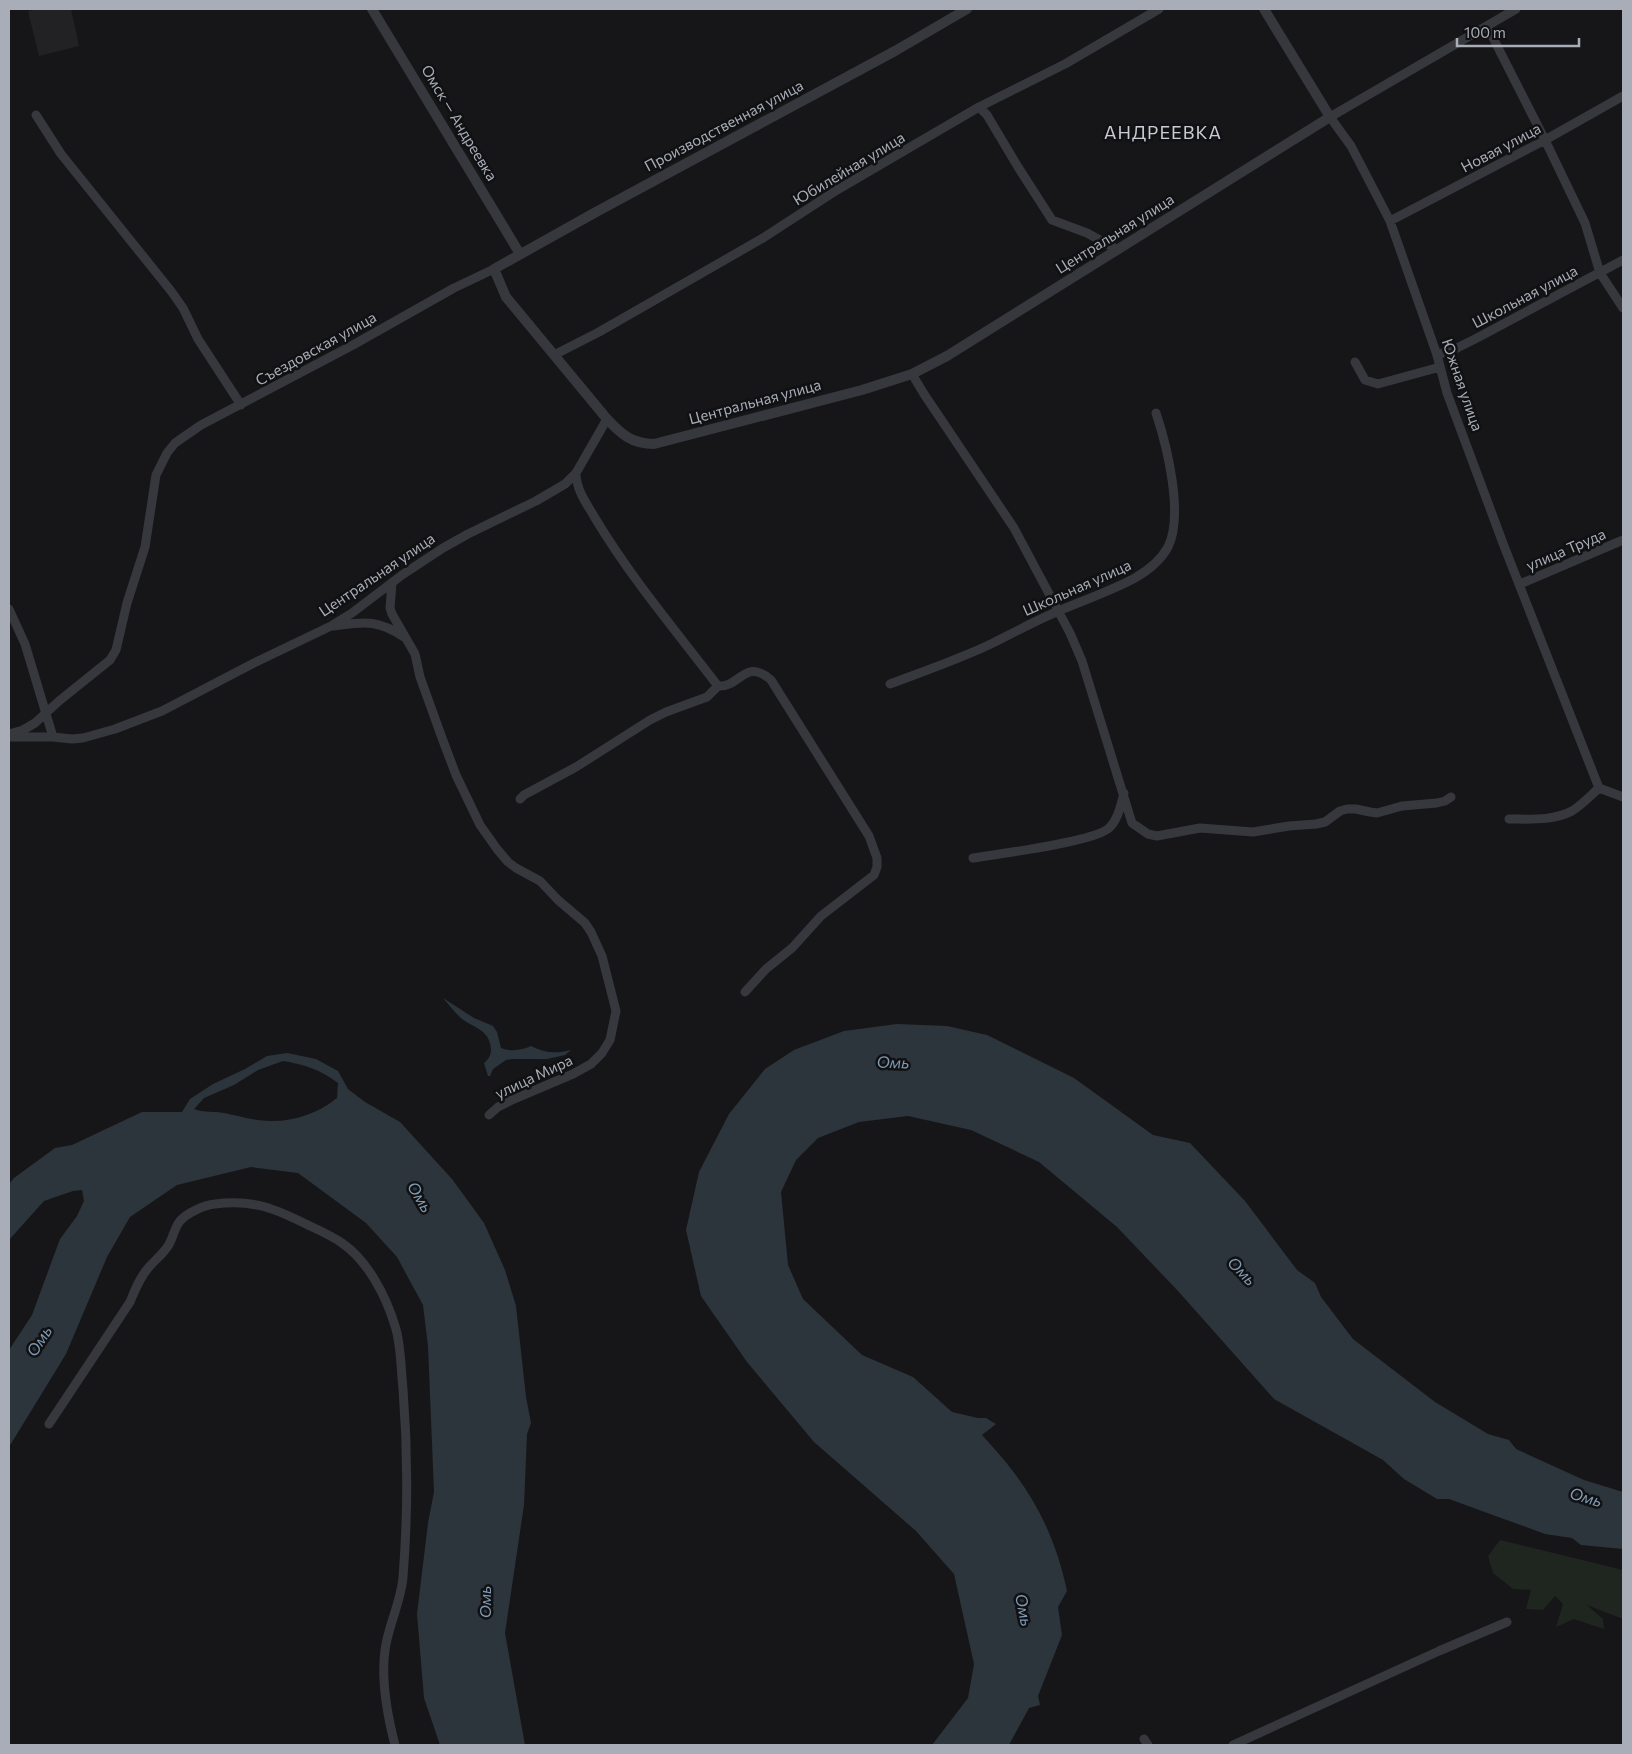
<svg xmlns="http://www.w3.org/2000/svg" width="1632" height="1754" font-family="Commissioner,sans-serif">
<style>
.built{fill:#222225}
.green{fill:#1e261f}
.water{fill:#2c353c;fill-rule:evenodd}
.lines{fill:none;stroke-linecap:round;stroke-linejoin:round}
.minor{stroke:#37383d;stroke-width:9}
.tertiary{stroke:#37383d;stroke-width:10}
.labels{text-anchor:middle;stroke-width:5;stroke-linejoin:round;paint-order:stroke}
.street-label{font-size:15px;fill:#a8adb8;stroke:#111113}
.water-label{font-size:16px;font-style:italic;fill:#7f9bb3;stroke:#111113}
.quarter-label{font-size:18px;letter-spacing:1px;fill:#c9ccd4;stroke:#111113}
</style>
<rect width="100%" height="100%" fill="#161618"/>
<!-- built -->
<path class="built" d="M 36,9 L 71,9 L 79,46 L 39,56 L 28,11 Z"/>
<!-- green -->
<path class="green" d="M 1500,1540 L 1623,1570 L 1623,1619 L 1587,1605 L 1603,1619 L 1604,1629 L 1574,1619 L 1556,1627 L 1563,1604 L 1555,1596 L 1543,1610 L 1526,1609 L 1531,1590 L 1513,1589 L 1493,1573 L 1488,1556 Z"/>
<!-- water -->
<path class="water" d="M 443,998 L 474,1018 L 493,1026 L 497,1032 L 501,1048 C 510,1052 523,1050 531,1046 C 544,1053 557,1054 571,1050 L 565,1055 L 547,1059 L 512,1059 L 506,1060 L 493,1069 L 490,1076 L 488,1076 L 484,1063 C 489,1059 491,1055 491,1049 C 490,1030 474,1028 462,1019 C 455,1013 449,1005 443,998 Z
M 897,1024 L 947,1026 L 987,1035 L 1074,1078 L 1153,1135 L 1190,1143 L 1245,1201 L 1297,1270 L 1315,1283 L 1321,1297 L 1353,1339 L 1435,1402 L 1488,1434 L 1509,1440 L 1516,1449 L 1584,1480 L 1623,1492 L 1623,1549 L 1581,1545 L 1572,1538 L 1545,1534 L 1449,1499 L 1437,1499 L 1404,1479 L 1383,1460 L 1274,1399 L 1178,1291 L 1117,1227 L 1039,1162 L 971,1130 L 908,1116 L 859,1122 L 818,1138 L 796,1160 L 781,1192 L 788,1265 L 803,1299 L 862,1355 L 913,1377 L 952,1412 L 978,1418 L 986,1418 L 996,1424 L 982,1435 C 992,1446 1003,1458 1012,1470 C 1040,1506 1058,1547 1067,1591 L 1058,1607 L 1062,1635 L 1038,1696 L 1040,1705 L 1029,1708 L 1009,1745 L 932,1745 L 968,1698 L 974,1664 L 954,1574 L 916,1531 L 814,1442 L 747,1362 L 701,1296 L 686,1230 L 699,1172 L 729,1114 L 765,1069 L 794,1050 L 844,1031 Z
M 287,1053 L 316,1059 L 338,1071 L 348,1089 L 365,1102 L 400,1122 L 452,1179 L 484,1223 L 505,1270 L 516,1306 L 526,1397 L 531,1423 L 527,1434 L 524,1505 L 505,1633 L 525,1745 L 440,1745 L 424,1698 L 417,1614 L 428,1523 L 434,1492 L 428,1346 L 423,1305 L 397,1257 L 366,1223 L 298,1173 L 251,1167 L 177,1185 L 130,1217 L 107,1257 L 66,1354 L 9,1447 L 9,1350 L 32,1315 L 60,1239 L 77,1216 L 84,1201 L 82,1190 L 73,1191 L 44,1201 L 9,1240 L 9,1184 L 14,1178 L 55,1148 L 72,1145 L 142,1112 L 182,1112 L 190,1099 L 213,1084 L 245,1069 L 267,1056 ZM 283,1061 C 303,1064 321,1070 338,1083 L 337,1098 C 315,1116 286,1124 258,1120 C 247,1119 236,1115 224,1113 C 214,1111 204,1113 194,1109 L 204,1098 L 234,1085 L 258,1070 Z"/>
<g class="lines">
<!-- minor -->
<path class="minor" d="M 1516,9 L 1330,117 L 1351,146 L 1390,221 L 1437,355 L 1447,393 L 1504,546 L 1599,788
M 1487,26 L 1545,140 L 1585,223 L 1600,273 L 1623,308
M 979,107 L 987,115 L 1018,167 L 1052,220 L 1087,233 L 1118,250
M 36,115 L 61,154 L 171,291 L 183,308 L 198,339 L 241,405
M 1390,221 L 1545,140 L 1623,96
M 554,355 L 599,332 L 763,238 L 837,190 L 979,107 L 1065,64 L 1159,9
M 1437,355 L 1457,348 L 1477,338 L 1623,260
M 1355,362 L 1365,380 L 1378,384 L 1440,367
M 912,374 L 924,394 L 1014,528 L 1070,633 L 1082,661 L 1132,823 L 1148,834 L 1157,836 L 1200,828 L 1253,832 L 1289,826 L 1316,824 L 1325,822 L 1340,811 L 1347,809 L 1356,809 L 1370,812 L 1377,813 L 1402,806 L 1437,803 L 1445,801 L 1451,797
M 576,473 C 576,490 587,504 595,518 C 631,578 676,631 718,686 C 740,688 745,657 771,680 L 869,836 L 877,858 L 877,867 L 874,875 L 821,916 L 792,948 L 766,969 L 745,992
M 392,583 L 390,608 L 392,614 L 415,654 L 420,677 L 442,738 L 456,775 L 480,825 L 497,849 L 508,862 L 516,868 L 540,881 L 558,900 L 585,923 L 591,932 L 602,956 L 616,1011 L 610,1040 L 602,1053 L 591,1064 L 573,1074 L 514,1099 L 498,1107 L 489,1115
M 1520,584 L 1623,540
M 9,609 L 25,644 L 53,737
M 333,626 C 365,622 377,619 404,637
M 890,684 C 924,671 960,659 993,643 C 1013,633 1033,622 1054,613 C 1081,601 1109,592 1135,578 C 1147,571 1161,560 1168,547 C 1184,515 1167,446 1156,413
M 9,734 L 23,730 L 35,723 L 59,701 L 110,660 L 116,650 L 127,603 L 145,547 L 156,475 L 167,453 L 175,443 L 201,425 L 353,345 L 454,288 L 494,269
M 12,737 L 53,737 L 72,739 L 83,738 L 115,729 L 162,711 L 254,663 L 331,626 L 352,613 L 402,575 L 443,548 L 468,534 L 536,501 L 565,484 L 576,473 L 607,419
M 1599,788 L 1623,797
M 520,799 L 524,795 L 576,767 L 650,720 L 666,712 L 707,697 L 718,686
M 1509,819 C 1530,819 1553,821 1572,811 C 1582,805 1591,795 1599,788
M 973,858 C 998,854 1094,842 1109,828 C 1118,820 1121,804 1124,793
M 49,1424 L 130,1302 C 135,1290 140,1277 149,1267 C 155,1260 163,1254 168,1246 C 173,1239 174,1228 180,1221 C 187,1213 204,1205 215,1204 C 254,1199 276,1209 310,1226 C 321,1231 332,1236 342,1243 C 368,1261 386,1296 395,1326 C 401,1343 401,1371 403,1389 C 408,1452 408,1514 403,1577 C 401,1602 388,1626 385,1650 C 381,1679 388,1718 395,1745
M 1144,1739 L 1148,1745
M 1233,1745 L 1439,1651 L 1507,1622"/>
<!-- tertiary -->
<path class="tertiary" d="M 372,9 L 520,254
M 967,9 L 895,51 L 596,212 L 494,269 L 506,297 L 607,419 C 621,434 632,444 654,444 L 862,390 L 912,374 L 947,356 L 1330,117 L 1264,9"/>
</g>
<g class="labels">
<!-- street labels -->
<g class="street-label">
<text transform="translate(459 123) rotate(59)" y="5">Омск — Андреевка</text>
<text transform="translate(724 126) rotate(-28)" y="5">Производственная улица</text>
<text transform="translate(1501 148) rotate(-28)" y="5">Новая улица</text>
<text transform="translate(849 169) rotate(-31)" y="5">Юбилейная улица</text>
<text transform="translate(1115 234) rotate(-32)" y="5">Центральная улица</text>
<text transform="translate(1525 297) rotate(-28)" y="5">Школьная улица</text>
<text transform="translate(316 349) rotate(-29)" y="5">Съездовская улица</text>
<text transform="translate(1462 385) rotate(71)" y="5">Южная улица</text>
<text transform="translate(755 402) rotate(-15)" y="5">Центральная улица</text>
<text transform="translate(1566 550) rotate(-23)" y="5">улица Труда</text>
<text transform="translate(377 575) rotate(-34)" y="5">Центральная улица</text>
<text transform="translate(1077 588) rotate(-24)" y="5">Школьная улица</text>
<text transform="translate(534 1077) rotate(-25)" y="5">улица Мира</text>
</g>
<!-- water labels -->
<g class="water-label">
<text transform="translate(893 1062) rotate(2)" y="6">Омь</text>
<text transform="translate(420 1197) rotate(59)" y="6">Омь</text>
<text transform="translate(1242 1271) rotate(46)" y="6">Омь</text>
<text transform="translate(39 1341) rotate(-57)" y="6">Омь</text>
<text transform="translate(1586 1497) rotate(17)" y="6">Омь</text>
<text transform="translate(485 1602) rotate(-90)" y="6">Омь</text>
<text transform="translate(1024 1610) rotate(79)" y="6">Омь</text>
</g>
<!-- quarter labels -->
<g class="quarter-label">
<text x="1163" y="139">АНДРЕЕВКА</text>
</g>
</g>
<!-- border -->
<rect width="1632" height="1754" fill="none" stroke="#a8adb8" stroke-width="20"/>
<!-- scale -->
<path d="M1457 38v8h122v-8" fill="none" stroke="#a8adb8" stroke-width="2.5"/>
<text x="1464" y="38" font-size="15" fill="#a8adb8" stroke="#111113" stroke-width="4" paint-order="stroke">100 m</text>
</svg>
